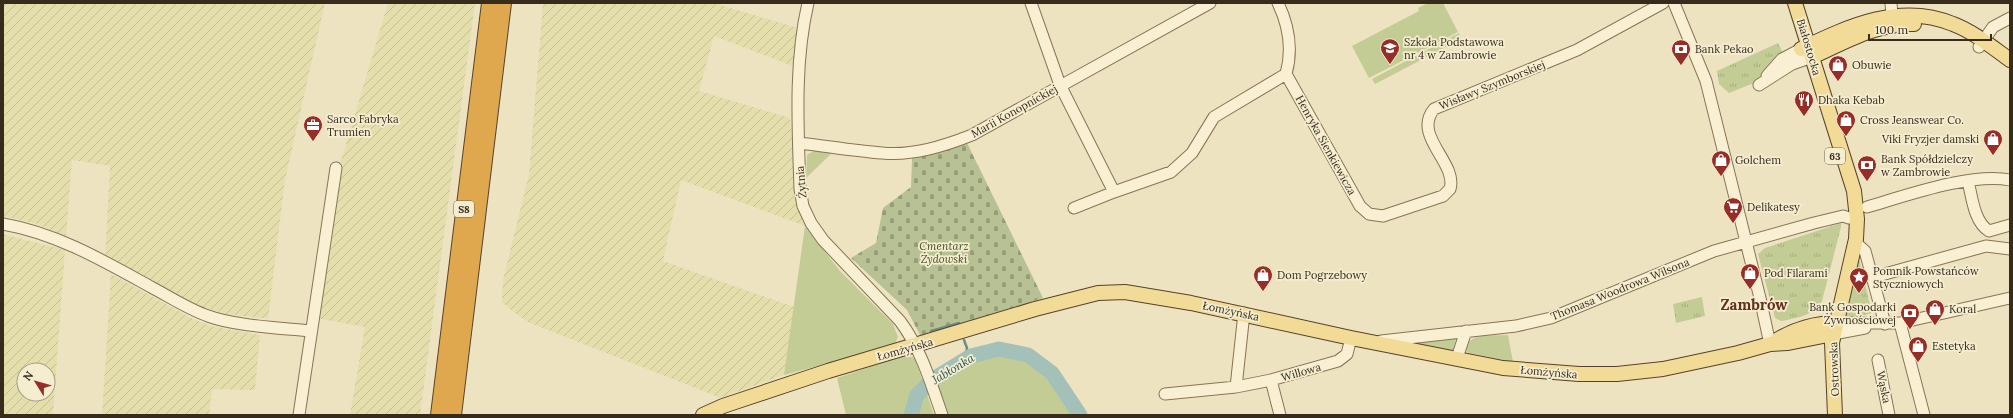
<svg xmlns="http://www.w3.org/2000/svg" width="2013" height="418" font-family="Lora,serif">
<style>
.farmland{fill:url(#farmland-furrows);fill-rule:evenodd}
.grass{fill:#c2cc94}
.cemetery{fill:url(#cemetery-stones)}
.park{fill:url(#park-tufts)}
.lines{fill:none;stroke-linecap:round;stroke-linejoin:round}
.stream{stroke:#6a8e87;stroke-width:2.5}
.river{stroke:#a3c0b9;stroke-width:15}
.minor-casing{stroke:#877458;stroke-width:13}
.major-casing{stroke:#55422c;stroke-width:16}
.highway-casing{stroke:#55422c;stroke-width:18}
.minor{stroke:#f9f0d3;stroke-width:11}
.major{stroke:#f2db97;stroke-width:14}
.highway{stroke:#dfa84f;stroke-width:16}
.labels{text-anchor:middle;stroke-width:3.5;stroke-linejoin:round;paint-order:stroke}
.shield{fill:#f5edd0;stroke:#706552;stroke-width:1}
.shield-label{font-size:10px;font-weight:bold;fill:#372b1c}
.poi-label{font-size:11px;fill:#372b1c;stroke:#f5edd0;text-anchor:start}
.street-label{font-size:11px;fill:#372b1c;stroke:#f5edd0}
.park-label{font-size:11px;font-style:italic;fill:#445323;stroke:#f5edd0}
.water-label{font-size:12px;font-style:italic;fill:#2c5756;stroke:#f5edd0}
.district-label{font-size:15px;font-weight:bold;fill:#642f1c;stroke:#f5edd0}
</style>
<defs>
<pattern id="farmland-furrows" width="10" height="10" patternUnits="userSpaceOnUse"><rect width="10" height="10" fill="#e4dead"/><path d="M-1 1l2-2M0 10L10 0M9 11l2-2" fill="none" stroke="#c4bf94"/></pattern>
<pattern id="cemetery-stones" width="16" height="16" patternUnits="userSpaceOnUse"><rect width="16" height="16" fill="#b8c194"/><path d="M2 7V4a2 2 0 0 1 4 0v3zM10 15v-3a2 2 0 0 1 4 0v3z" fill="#969d78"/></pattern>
<pattern id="park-tufts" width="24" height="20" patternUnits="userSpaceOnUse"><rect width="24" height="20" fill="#c2cc94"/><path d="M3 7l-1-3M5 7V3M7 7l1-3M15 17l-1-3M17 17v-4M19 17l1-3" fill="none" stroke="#a7af7f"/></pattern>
</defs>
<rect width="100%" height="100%" fill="#eee3c0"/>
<!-- farmland -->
<path class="farmland" d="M 3,3 L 325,3 L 285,180 L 268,319 L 227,314 L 200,306 L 105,257 L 110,166 L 72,160 L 66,237 L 38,224 L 3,216 Z
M 388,3 L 475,3 L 420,415 L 350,415 L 365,327 L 316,318 L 339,168 Z
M 543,3 L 714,3 L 798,28 L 794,56 L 795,67 L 714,36 L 699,91 L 790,118 L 793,143 L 794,189 L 798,208 L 805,226 L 681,180 L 663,261 L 794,307 L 784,375 L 721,398 L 530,323 L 516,314 L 502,302 L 503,280 L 529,174 Z
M 3,234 L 65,250 L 53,415 L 3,415 ZM 24,370 L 48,370 L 48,394 L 24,394 Z
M 111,274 L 193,319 L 211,326 L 260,335 L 255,390 L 212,389 L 209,415 L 102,415 Z"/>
<!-- grass -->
<path class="grass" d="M 1428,3 L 1443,3 L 1458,32 L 1369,78 L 1352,46 L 1419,11 L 1418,8 Z
M 1459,33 L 1461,39 L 1375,84 L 1372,79 Z
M 815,150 L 832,153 L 806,178 L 807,155 Z
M 805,226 L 840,271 L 893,324 L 898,337 L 894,346 L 784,375 Z
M 1508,335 L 1513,362 L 1470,353 L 1467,352 L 1465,348 C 1470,332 1495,336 1508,335 Z
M 1456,337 L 1453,352 L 1408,342 Z
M 905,355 L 915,358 L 934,415 L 846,415 L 837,378 Z
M 989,356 C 999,357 1016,355 1025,360 C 1047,371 1062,395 1074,415 L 948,415 L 938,386 L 958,367 Z"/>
<!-- cemetery -->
<path class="cemetery" d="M 967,143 L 1043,298 L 921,337 L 907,310 L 851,258 L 876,243 L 883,208 L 911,187 L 912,158 Z"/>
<!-- park -->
<path class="park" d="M 1778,43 L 1783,53 L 1759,81 L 1729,93 L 1719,84 L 1717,71 Z
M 1841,223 L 1841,227 L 1822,301 C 1812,316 1798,318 1781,321 L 1775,318 L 1758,254 L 1765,248 Z
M 1859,259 L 1872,313 L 1848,319 L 1845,312 Z
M 1702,297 L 1705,316 L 1676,323 L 1673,304 Z"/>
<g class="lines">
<!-- stream -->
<path class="stream" d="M 931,331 L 959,323
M 964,340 L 967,348 L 966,355 L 967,358"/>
<!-- river -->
<path class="river" d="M 911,415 L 917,395 L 932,380 L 971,356 L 999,349 L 1028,355 L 1052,373 L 1080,415"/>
<defs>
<path id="minor" d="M 808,3 C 794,63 798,127 800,189 L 803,206 L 811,223 L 823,240 L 900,321 C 921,349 931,383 942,415
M 1031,3 L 1060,85 L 1114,192 L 1074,208
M 1278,3 C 1289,26 1293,49 1286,74 L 1360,206 L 1369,214 L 1383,216 L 1443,196 L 1450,189 C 1458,163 1412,136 1434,109 L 1577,50 L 1663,3
M 1674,3 L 1706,81 L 1760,298 L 1770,344
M 1891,3 L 1892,15
M 1979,47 L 1993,27 L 2010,18
M 1767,76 L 1782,59 L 1801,49
M 1759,85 L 1792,64 L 1812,57
M 799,143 C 826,146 854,151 882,153 C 913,156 944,146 972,135 L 1210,3
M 1968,181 C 1972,197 1974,222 1989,231 L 2010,225
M 1114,192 L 1171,172 L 1192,153 L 1214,117 L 1286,74
M 1867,207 C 1905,196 1972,172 2010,180
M 3,224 C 56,233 104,261 151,287 C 170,297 188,309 208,316 C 235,326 281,328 311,331
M 1855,242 L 1865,251 L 1885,324
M 1874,277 L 1986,246 L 2010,249
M 1836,323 L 1900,323 L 2010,298
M 1900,323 L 1924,415
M 1833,334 L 1865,328
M 1381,341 L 1516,326 L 1551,318 L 1714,251 L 1814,223 L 1843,216 L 1849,218
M 1457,358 L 1466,331
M 1878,360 L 1889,415
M 1271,380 L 1280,415
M 1236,387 L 1244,313
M 1165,394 L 1236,387 L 1271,380 L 1338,361 L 1347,354 L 1351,338
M 299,415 L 336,168"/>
<path id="major" d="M 1795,3 L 1854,191 L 1857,219 L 1856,239 L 1832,343 L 1835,415
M 1801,49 C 1849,26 1901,2 1953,24 C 1974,32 1992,47 2010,60
M 1812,57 C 1845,42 1877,23 1914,24
M 1777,340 C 1794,329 1816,323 1836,323
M 703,415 L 723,406 L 828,371 L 1035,309 L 1098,293 L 1125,292 L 1191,303 L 1351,338 L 1503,368 L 1579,374 L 1617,374 L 1663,369 L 1738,353 L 1770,344 L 1788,343 L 1833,334"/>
<path id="highway" d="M 439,415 L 490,3
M 453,415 L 503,3"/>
</defs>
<!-- minor casing -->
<use href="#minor" class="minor-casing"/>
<!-- major casing -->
<use href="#major" class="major-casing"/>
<!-- highway casing -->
<use href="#highway" class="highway-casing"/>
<!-- minor -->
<use href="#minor" class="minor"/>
<!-- major -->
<use href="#major" class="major"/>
<!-- highway -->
<use href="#highway" class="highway"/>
</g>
<!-- icons -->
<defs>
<symbol id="school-pin" viewBox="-11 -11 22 30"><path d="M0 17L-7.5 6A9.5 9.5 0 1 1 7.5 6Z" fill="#972d27" stroke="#f5edd0"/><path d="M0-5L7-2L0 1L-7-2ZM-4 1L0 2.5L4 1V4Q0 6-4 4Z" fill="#fff"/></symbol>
<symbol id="bank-pin" viewBox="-11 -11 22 30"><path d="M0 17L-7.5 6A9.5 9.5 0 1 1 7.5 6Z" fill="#972d27" stroke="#f5edd0"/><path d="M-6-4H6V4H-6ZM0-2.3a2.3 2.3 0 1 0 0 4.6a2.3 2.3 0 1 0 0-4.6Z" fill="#fff"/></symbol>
<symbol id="shop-pin" viewBox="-11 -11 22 30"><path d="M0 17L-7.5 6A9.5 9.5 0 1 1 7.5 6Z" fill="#972d27" stroke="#f5edd0"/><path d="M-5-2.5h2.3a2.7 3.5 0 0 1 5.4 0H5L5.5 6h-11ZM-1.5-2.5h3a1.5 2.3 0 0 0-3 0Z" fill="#fff"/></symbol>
<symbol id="restaurant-pin" viewBox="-11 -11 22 30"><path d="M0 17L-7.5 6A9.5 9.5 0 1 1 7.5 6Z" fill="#972d27" stroke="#f5edd0"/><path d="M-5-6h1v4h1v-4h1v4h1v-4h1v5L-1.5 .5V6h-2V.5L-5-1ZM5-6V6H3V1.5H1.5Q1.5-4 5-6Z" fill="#fff"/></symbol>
<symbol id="office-pin" viewBox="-11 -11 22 30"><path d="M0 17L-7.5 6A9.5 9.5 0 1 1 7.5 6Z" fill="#972d27" stroke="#f5edd0"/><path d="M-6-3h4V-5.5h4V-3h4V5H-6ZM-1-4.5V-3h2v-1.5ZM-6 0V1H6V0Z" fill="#fff"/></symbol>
<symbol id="supermarket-pin" viewBox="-11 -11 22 30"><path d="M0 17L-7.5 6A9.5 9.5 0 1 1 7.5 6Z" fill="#972d27" stroke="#f5edd0"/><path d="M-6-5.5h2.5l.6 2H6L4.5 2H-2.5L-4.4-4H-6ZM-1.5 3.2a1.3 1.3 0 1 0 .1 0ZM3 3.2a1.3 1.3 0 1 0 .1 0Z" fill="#fff"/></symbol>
<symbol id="sight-pin" viewBox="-11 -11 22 30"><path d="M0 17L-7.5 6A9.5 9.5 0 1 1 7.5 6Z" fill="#972d27" stroke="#f5edd0"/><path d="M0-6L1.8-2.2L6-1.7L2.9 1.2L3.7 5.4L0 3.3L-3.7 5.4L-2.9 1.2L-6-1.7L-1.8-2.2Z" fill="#fff"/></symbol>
</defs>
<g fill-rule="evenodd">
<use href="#school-pin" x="1379" y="37" width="22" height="30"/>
<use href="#bank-pin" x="1670" y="38" width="22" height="30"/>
<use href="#shop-pin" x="1827" y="54" width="22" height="30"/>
<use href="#restaurant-pin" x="1793" y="89" width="22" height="30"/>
<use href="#shop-pin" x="1835" y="109" width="22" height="30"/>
<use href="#office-pin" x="302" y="114" width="22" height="30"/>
<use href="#shop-pin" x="1982" y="128" width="22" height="30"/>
<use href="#shop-pin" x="1710" y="149" width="22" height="30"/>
<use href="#bank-pin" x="1856" y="154" width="22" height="30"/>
<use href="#supermarket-pin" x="1722" y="196" width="22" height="30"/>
<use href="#shop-pin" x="1739" y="262" width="22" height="30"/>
<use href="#shop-pin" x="1252" y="264" width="22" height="30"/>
<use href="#sight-pin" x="1848" y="266" width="22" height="30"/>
<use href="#shop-pin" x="1924" y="298" width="22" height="30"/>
<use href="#bank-pin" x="1899" y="302" width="22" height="30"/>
<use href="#shop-pin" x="1907" y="335" width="22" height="30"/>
</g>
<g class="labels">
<!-- shield labels -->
<g class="shield">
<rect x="1825" y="148" width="20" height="16" rx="3"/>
<rect x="454" y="201" width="20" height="16" rx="3"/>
</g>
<g class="shield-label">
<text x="1835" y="160">63</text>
<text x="464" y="213">S8</text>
</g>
<!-- poi labels -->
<g class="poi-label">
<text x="1404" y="46">Szkoła Podstawowa<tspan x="1404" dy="13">nr 4 w Zambrowie</tspan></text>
<text x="1695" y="53">Bank Pekao</text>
<text x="1852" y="69">Obuwie</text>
<text x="1818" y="104">Dhaka Kebab</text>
<text x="327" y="123">Sarco Fabryka<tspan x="327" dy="13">Trumien</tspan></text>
<text x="1860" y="124">Cross Jeanswear Co.</text>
<text x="1979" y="143" text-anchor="end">Viki Fryzjer damski</text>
<text x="1881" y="163">Bank Spółdzielczy<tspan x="1881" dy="13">w Zambrowie</tspan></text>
<text x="1735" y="164">Golchem</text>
<text x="1747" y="211">Delikatesy</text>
<text x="1873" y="275">Pomnik Powstańców<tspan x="1873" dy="13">Styczniowych</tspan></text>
<text x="1764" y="277">Pod Filarami</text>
<text x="1277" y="279">Dom Pogrzebowy</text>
<text x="1896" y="311" text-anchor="end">Bank Gospodarki<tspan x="1896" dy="13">Żywnościowej</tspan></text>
<text x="1949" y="313">Koral</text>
<text x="1932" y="350">Estetyka</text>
</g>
<!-- street labels -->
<g class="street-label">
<text transform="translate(1809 47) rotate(73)" y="4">Białostocka</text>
<text transform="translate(1492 85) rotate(-22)" y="4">Wisławy Szymborskiej</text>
<text transform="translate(1014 111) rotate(-29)" y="4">Marii Konopnickiej</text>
<text transform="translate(1326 145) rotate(61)" y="4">Henryka Sienkiewicza</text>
<text transform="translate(801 182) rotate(-95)" y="4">Żytnia</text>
<text transform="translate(1620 289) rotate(-22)" y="4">Thomasa Woodrowa Wilsona</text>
<text transform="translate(1231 311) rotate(12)" y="4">Łomżyńska</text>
<text transform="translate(905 349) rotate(-16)" y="4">Łomżyńska</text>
<text transform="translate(1834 369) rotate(-92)" y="4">Ostrowska</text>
<text transform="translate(1301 372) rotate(-16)" y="4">Willowa</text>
<text transform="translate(1549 372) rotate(5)" y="4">Łomżyńska</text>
<text transform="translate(1884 387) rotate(78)" y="4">Wąska</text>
</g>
<!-- park labels -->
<g class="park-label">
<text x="944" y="250">Cmentarz<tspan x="944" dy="13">Żydowski</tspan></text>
</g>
<!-- water labels -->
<g class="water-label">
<text transform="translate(953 369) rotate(-31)" y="4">Jabłonka</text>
</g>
<!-- district labels -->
<g class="district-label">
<text x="1754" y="310">Zambrów</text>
</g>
</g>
<!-- border -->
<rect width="2013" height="418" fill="none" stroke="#372b1c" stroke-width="8"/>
<!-- north arrow -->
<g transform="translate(36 382) rotate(307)"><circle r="19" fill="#f5edd0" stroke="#a99f88"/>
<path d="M0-3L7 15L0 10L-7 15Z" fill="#972d27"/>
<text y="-6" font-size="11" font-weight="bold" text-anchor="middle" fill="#372b1c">N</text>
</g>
<!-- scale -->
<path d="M1869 34v6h122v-6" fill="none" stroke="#372b1c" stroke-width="2"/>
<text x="1875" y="34" font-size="12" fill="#372b1c" stroke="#f5edd0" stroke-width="3" paint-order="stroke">100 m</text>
</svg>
